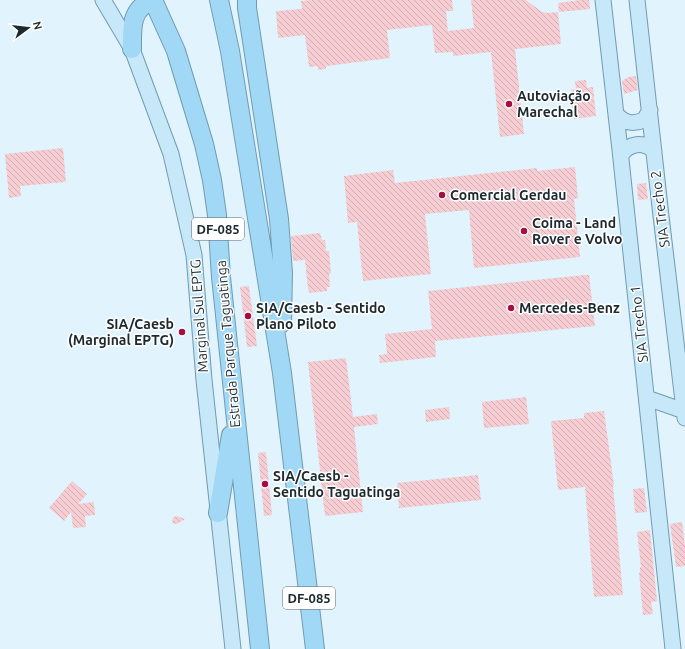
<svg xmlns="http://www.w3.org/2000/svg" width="685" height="649" font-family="Ubuntu,sans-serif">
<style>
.building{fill:url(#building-back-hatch)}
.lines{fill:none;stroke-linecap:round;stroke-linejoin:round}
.major-casing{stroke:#729bb0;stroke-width:17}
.highway-casing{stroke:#729bb0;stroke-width:20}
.major{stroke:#c6e8f9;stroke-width:15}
.highway{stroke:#a0d8f5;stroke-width:18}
.poi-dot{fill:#a60e43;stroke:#fff;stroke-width:1.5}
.labels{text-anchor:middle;stroke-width:3;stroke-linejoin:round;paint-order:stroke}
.shield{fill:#fff;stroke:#60696d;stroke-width:1}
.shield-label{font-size:13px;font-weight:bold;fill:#1c292f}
.poi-label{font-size:14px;font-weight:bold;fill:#1c292f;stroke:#fff;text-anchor:start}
.street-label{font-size:14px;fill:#1c292f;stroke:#fff}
</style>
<defs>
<pattern id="building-back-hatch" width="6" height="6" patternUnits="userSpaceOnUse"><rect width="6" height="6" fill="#f5cdd2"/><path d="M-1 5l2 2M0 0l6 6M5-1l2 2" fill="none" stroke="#d1b0b5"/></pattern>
</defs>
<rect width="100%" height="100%" fill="#e1f4fe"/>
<!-- building -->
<path class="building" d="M 312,0 L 452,0 L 453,11 L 446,11 L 448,31 L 474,28 L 471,0 L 526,0 L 542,12 L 548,13 L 558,12 L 561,44 L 515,49 L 524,134 L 500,137 L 491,52 L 453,56 L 453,52 L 435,53 L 432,25 L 387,30 L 390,58 L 326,66 L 326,69 L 318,70 L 318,66 L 309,67 L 305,35 L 278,38 L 276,11 L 302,9 L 301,1 Z
M 580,0 L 589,0 L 590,9 L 559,12 L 558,3 Z
M 636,76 L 638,90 L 624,94 L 622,81 L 628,77 Z
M 586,80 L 587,88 L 593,87 L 596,116 L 574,119 L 572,104 L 574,104 L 571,90 L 576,89 L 575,81 Z
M 63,148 L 66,182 L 20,186 L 21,196 L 9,198 L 5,154 Z
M 575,167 L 578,198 L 574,199 L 580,257 L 474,268 L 469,210 L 425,214 L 431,274 L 363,281 L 357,222 L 348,223 L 344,176 L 393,170 L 395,183 L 537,168 L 537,171 Z
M 646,183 L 648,199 L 638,200 L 637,184 Z
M 320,233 L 322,240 L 325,240 L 326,251 L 329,251 L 331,273 L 329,274 L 330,287 L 327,287 L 327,291 L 310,293 L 308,289 L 305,260 L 293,261 L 291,236 Z
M 584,275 L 589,275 L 595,326 L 435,341 L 436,357 L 380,363 L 379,355 L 387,354 L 385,334 L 432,329 L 428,291 Z
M 249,286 L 257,346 L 247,347 L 240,287 Z
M 346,358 L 353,417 L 377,414 L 378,424 L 354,427 L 363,512 L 325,516 L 308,362 Z
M 526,397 L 529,424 L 484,428 L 482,402 Z
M 449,407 L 450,419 L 426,422 L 425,410 Z
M 604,411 L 614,485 L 613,485 L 623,595 L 594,597 L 585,487 L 558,490 L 551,421 L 584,418 L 584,413 Z
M 266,452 L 272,515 L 264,516 L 258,453 Z
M 478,475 L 481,500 L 399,508 L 397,483 Z
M 72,481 L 87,494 L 78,504 L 94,502 L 95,515 L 85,516 L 86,527 L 73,528 L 71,512 L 64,521 L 49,508 Z
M 644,488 L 647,512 L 635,513 L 633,489 Z
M 177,516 L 185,519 L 177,524 L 172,523 L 173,517 Z
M 682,522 L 685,546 L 685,566 L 676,567 L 670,524 Z
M 650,530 L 657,601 L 651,602 L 653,614 L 643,615 L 639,573 L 640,573 L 640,567 L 641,567 L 637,532 Z"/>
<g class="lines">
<defs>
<path id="major" d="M 103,0 L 132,49 L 171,154 L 194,255 L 204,380 L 233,649
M 603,0 L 620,150 L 673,649
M 637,0 L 661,216 L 685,418
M 616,114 C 624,123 632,125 644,120 L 650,110
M 621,155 C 629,143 643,141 654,151
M 647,398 L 684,411"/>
<path id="highway" d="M 153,0 L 176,51 L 204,144 L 212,180 L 217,215 L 221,277 L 260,649
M 219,0 L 230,51 L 282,373 L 315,649
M 247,0 L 247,8 L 279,219 L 283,273 L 282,323
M 132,49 C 132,28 130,10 152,0
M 218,513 L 231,435"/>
</defs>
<!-- major casing -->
<use href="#major" class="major-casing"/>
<!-- highway casing -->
<use href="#highway" class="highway-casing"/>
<!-- major -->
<use href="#major" class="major"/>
<!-- highway -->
<use href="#highway" class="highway"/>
</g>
<!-- markers -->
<g class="poi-dot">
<circle cx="509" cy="104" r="4"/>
<circle cx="442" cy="195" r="4"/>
<circle cx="524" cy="231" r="4"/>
<circle cx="511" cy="308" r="4"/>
<circle cx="248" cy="316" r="4"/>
<circle cx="182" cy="332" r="4"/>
<circle cx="265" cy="484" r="4"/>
</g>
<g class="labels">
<!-- shield labels -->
<g class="shield">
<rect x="192" y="218" width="52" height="22" rx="3"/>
<rect x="283" y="587" width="52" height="22" rx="3"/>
</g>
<g class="shield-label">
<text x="218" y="234">DF-085</text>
<text x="309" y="603">DF-085</text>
</g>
<!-- poi labels -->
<g class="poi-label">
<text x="517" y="101">Autoviação<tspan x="517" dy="16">Marechal</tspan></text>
<text x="450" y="200">Comercial Gerdau</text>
<text x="532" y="228">Coima - Land<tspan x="532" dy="16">Rover e Volvo</tspan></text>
<text x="256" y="313">SIA/Caesb - Sentido<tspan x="256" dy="16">Plano Piloto</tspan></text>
<text x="519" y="313">Mercedes-Benz</text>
<text x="174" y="329" text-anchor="end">SIA/Caesb<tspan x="174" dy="16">(Marginal EPTG)</tspan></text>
<text x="273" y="481">SIA/Caesb -<tspan x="273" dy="16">Sentido Taguatinga</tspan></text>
</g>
<!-- street labels -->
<g class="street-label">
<text transform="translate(660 209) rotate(-97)" y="5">SIA Trecho 2</text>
<text transform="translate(199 316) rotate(-94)" y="5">Marginal Sul EPTG</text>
<text transform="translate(639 324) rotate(-96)" y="5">SIA Trecho 1</text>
<text transform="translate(228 344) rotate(-95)" y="5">Estrada Parque Taguatinga</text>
</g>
</g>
<!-- north arrow -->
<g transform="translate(28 28) rotate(75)" stroke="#ffffff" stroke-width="3" paint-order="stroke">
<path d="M0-3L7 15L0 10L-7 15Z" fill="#1c292f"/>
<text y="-6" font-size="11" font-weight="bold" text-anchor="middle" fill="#1c292f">N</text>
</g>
</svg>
